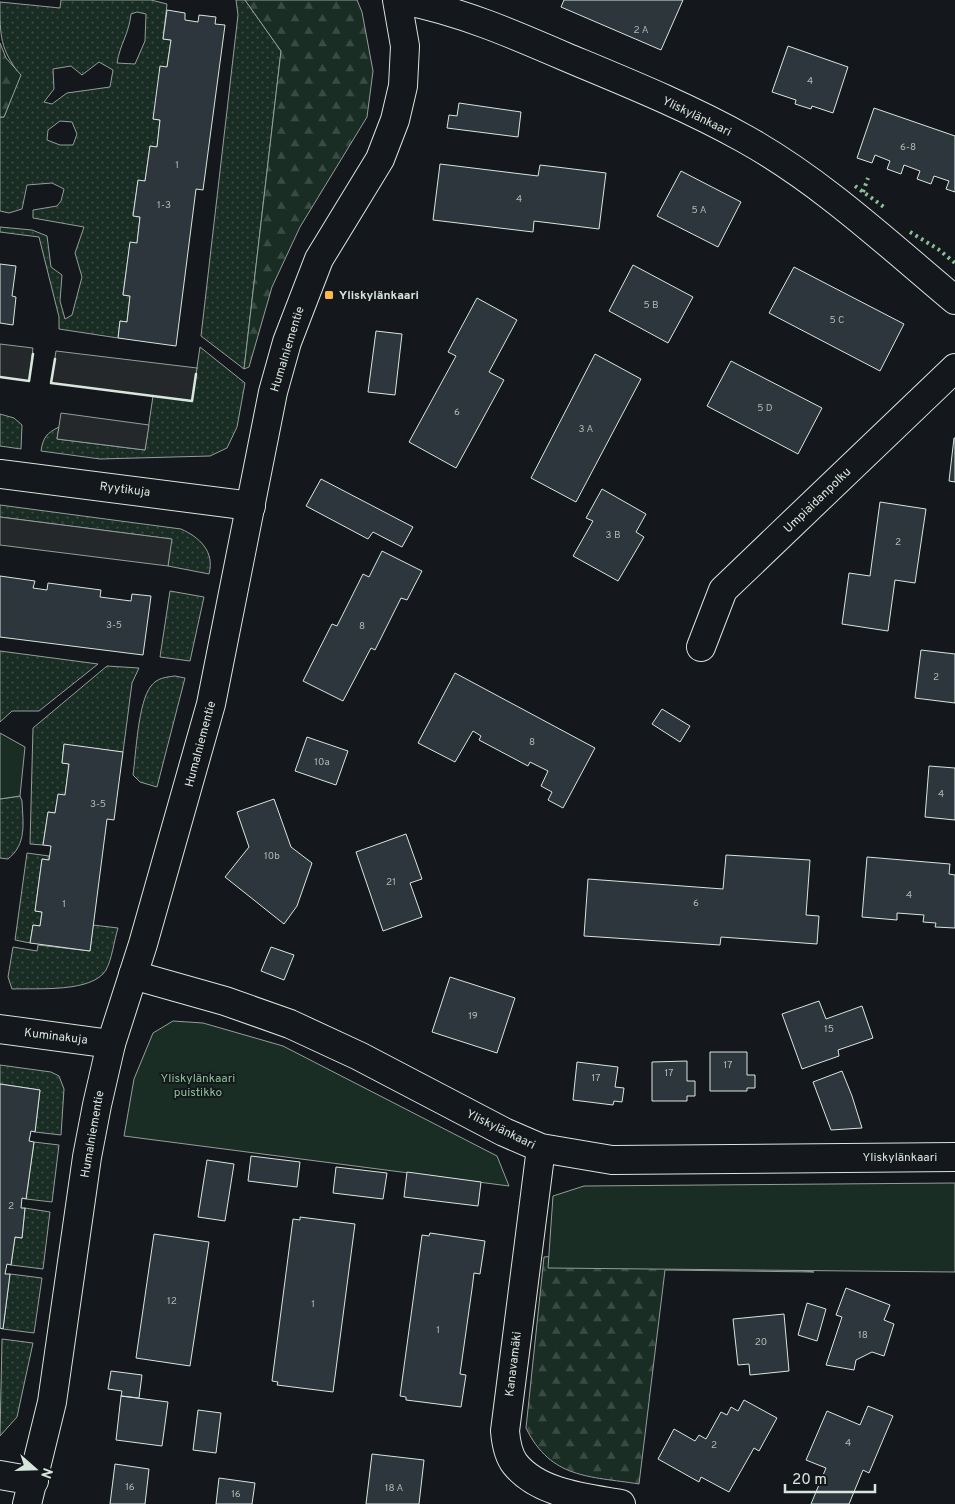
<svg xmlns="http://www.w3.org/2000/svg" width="955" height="1504" font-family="Overpass,sans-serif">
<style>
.grass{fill:url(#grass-dots);stroke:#939e99;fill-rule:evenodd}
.forest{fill:url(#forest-firs);stroke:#939e99}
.park{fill:#1a2d24;stroke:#939e99}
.parking{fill:#24282b;stroke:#939e99}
.building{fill:#2c363c;stroke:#d8e6dc}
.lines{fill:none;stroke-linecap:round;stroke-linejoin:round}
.minor-casing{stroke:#d8e6dc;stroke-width:30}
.tertiary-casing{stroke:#d8e6dc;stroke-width:30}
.minor{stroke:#14181c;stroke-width:28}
.tertiary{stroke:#14181c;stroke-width:28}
.hedge{stroke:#8ac095;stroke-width:4;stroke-dasharray:2.5 4;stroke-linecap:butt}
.wall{stroke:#d8e6dc;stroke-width:2.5}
.poi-dot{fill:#ffb74d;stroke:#14181c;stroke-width:2}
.labels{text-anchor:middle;stroke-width:4;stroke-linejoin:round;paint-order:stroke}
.number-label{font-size:10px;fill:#adbab4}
.street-label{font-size:12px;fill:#d8e6dc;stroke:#14181c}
.poi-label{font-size:12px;font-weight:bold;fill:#d8e6dc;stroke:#14181c;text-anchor:start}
.park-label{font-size:12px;fill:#8ac095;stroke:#14181c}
</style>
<defs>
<pattern id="grass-dots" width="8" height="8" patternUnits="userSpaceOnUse" patternTransform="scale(1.25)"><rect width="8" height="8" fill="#1a2d24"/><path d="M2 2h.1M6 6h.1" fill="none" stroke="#3b4b43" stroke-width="1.8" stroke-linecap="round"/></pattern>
<pattern id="forest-firs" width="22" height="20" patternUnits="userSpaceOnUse" patternTransform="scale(1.25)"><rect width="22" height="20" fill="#1a2d24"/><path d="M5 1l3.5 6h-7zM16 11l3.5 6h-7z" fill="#3b4b43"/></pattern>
</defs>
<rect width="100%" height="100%" fill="#14181c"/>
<!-- grass -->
<path class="grass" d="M 61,0 L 151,0 L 167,4 L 163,39 L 171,40 L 167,67 L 153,119 L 160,120 L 157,147 L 150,146 L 145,181 L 138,181 L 133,215 L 140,217 L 137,243 L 130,243 L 123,295 L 130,296 L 127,322 L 120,321 L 118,338 L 59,329 L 59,317 L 39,237 L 0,232 L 0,227 L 32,230 L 47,236 L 51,267 L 62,275 L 60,301 L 65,319 L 72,315 L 82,277 L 75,253 L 84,227 L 33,218 L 33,210 L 57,206 L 61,201 L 64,189 L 52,183 L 27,185 L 22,209 L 9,213 L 0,211 L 0,117 L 4,117 L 20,75 C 0,48 0,37 0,2 L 60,8 ZM 137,12 L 146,14 L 145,41 L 135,64 L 117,63 C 120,44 129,34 131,14 ZM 99,62 L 113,70 L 110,87 L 67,93 L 52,104 L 44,102 L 54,89 L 53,69 L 71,66 L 82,75 ZM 60,121 L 72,122 L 77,134 L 73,145 L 60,145 L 47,140 L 48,130 Z
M 236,0 L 245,0 L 281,51 L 244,369 L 201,336 L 238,15 Z
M 200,347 L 245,383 L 237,427 L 227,448 L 210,456 L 100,459 L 41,451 C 43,437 47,433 59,427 L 57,439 L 145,450 L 153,396 L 192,401 Z
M 0,414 L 14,418 L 22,425 L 21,449 L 0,446 Z
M 0,505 L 181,529 C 199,537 215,551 209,574 L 168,566 L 171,539 L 0,517 Z
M 170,591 L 204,597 L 190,661 L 160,657 Z
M 0,651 L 98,664 L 39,711 L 12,711 L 0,722 Z
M 107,666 L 139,668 L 132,683 L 123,752 L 64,745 L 62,763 L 69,764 L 65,795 L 58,795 L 55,813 L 48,812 L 43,845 L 30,844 L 33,728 Z
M 175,676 L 185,678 L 157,787 L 140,782 L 133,775 C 136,754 138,702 151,686 C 157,678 166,677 175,676 Z
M 20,796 L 22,801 C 23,823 27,844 8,859 L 0,858 L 0,799 Z
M 27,853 L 49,856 L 49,860 L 42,859 L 35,911 L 42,912 L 40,926 L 33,925 L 30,943 L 15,940 Z
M 93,925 L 118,928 C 114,941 112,959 106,970 C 92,993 37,988 12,989 L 8,977 L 13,947 L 37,951 L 38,945 L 90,951 Z
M 0,1065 L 51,1072 L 59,1076 L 64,1089 L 61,1135 L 35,1132 L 40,1090 L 0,1084 Z
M 34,1142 L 59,1145 L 52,1202 L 26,1199 Z
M 25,1208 L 50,1212 L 43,1269 L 11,1265 L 15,1237 L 22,1238 Z
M 10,1274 L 42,1278 L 34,1333 L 3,1329 Z
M 2,1339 L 33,1343 L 17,1417 L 0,1436 Z"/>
<!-- forest -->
<path class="forest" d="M 245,0 L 357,0 L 362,12 L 373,71 L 367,117 L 300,227 L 272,287 L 249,367 L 244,369 L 281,51 Z
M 0,43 L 6,58 L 21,75 L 4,117 L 0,117 Z
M 630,1250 L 814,1272 L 665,1270 L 639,1484 C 589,1476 551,1479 526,1428 L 544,1257 Z"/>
<!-- park -->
<path class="park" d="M 0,733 L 25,747 L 20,796 L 0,799 Z
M 173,1021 L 203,1023 L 283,1046 L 497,1156 L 509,1186 L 124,1136 L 134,1079 L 153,1033 Z
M 955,1183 L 955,1272 L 548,1268 L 553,1196 L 584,1186 Z"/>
<!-- parking -->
<path class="parking" d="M 0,344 L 33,348 L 29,381 L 0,377 Z
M 56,351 L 197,368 L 192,401 L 51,383 Z
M 61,413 L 149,425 L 145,450 L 57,439 Z
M 0,517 L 172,539 L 168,566 L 0,545 Z"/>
<!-- building -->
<path class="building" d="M 564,0 L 683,0 L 661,50 L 561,7 Z
M 167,10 L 185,13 L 185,20 L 198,22 L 199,15 L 216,17 L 215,24 L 225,25 L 203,190 L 196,189 L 176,346 L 118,338 L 120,321 L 127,322 L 130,296 L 123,295 L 130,242 L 137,243 L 140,217 L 133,216 L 138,180 L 145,181 L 150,146 L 157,147 L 160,120 L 153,119 L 160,66 L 167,67 L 171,40 L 163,39 Z
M 788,46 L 848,67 L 833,113 L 812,106 L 811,109 L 795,104 L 796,100 L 772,92 Z
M 459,103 L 521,112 L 518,137 L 447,128 L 449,115 L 457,116 Z
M 874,108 L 955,136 L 955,192 L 946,189 L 949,181 L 934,176 L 931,184 L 917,179 L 920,171 L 904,165 L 901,174 L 887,169 L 890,161 L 875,155 L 872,163 L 857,158 Z
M 440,164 L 538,176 L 540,165 L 606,173 L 599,229 L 534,221 L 533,232 L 433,220 Z
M 681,171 L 741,202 L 718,247 L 657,216 Z
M 0,264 L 16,266 L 12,296 L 16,297 L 13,325 L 0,323 Z
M 633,265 L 693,297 L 668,343 L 609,311 Z
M 794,267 L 904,324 L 880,371 L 769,313 Z
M 477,298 L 517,320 L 489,372 L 504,380 L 456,468 L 409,442 L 456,356 L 448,352 Z
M 376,331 L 402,334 L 395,395 L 368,392 Z
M 595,354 L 641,379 L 576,502 L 531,478 Z
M 731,361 L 822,408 L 798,454 L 707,406 Z
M 954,438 L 955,438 L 955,482 L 949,481 Z
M 321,479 L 413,527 L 402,547 L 373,532 L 368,539 L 306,506 Z
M 602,489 L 646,514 L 636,532 L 644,537 L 618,581 L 573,556 L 593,521 L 586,518 Z
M 880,502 L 926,509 L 915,583 L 895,580 L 888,631 L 842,624 L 849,573 L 870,576 Z
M 382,551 L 422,571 L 407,600 L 401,598 L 375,650 L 371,648 L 343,701 L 303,681 L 332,624 L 337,626 L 363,574 L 369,577 Z
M 0,576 L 35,581 L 33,588 L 47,590 L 48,583 L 101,590 L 100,597 L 131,601 L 132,594 L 151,596 L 143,655 L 0,637 Z
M 921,650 L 955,654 L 955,703 L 915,698 Z
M 455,673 L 595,748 L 563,808 L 548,800 L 552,792 L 541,786 L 548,771 L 530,762 L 528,766 L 479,740 L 481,736 L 473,731 L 455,762 L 418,743 Z
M 662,709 L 690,726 L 680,742 L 652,724 Z
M 307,737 L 348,751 L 336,785 L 295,771 Z
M 64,744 L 123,752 L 114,820 L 107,819 L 90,951 L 30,943 L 33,925 L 40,926 L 42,912 L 35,911 L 42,859 L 49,860 L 51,846 L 43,845 L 48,812 L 55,813 L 58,794 L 65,795 L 69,764 L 62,763 Z
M 929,766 L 955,768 L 955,820 L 925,817 Z
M 274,799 L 291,847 L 312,863 L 297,906 L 284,924 L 225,877 L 249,847 L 237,812 Z
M 406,834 L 422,879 L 410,883 L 422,917 L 383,931 L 356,852 Z
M 726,855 L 810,860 L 806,915 L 819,916 L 817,944 L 721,937 L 720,945 L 584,936 L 588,879 L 723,889 Z
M 867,857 L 950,864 L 949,874 L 955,875 L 955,928 L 935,927 L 936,923 L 923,922 L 924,915 L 897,913 L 897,920 L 862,917 Z
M 271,947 L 294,955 L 284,980 L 261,971 Z
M 450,977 L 515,998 L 497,1053 L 432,1032 Z
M 819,1001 L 826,1019 L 862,1006 L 873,1038 L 838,1050 L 839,1056 L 802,1069 L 782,1014 Z
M 710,1052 L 747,1052 L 747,1075 L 755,1075 L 755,1088 L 747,1088 L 747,1091 L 710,1091 Z
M 687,1061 L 687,1081 L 695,1081 L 695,1096 L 687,1096 L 687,1101 L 652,1101 L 652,1062 Z
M 577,1062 L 618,1067 L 615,1087 L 624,1088 L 622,1102 L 614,1101 L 613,1105 L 573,1100 Z
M 842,1071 L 852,1096 L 862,1128 L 831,1130 L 813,1082 Z
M 0,1084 L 40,1090 L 35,1132 L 31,1131 L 29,1141 L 34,1142 L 26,1199 L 22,1198 L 21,1208 L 25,1208 L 22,1238 L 15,1237 L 11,1265 L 7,1264 L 5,1274 L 10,1274 L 3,1329 L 0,1328 Z
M 251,1156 L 300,1162 L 297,1187 L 248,1181 Z
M 207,1160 L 234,1164 L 225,1221 L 198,1217 Z
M 336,1167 L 387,1173 L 383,1199 L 333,1193 Z
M 407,1172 L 481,1182 L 478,1206 L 404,1197 Z
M 300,1217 L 355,1224 L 333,1392 L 277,1385 L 278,1382 L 272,1381 L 293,1219 L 300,1220 Z
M 430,1233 L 485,1241 L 480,1274 L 474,1273 L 472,1289 L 460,1374 L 466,1375 L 461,1407 L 406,1400 L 406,1397 L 400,1396 L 422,1235 L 429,1236 Z
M 154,1234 L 209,1242 L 190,1366 L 136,1358 Z
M 846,1288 L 890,1305 L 884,1320 L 894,1324 L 884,1356 L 872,1352 L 856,1360 L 854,1370 L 826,1365 L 842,1317 L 836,1315 Z
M 807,1303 L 826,1309 L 817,1341 L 798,1335 Z
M 784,1314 L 789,1371 L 750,1375 L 749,1364 L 738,1365 L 733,1319 Z
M 111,1371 L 142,1375 L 139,1398 L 121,1396 L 122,1391 L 108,1389 Z
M 121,1396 L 168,1402 L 162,1446 L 116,1440 Z
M 744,1400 L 777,1418 L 759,1451 L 754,1448 L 729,1492 L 701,1477 L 699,1482 L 658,1459 L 674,1429 L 695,1441 L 699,1435 L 706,1439 L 721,1412 L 727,1415 L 731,1407 L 738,1411 Z
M 868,1406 L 893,1416 L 869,1473 L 863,1470 L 849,1504 L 811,1504 L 826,1468 L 806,1460 L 827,1411 L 860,1425 Z
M 198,1410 L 221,1413 L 216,1453 L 193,1450 Z
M 372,1454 L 424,1460 L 419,1504 L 366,1504 Z
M 115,1464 L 149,1469 L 145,1504 L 110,1504 Z
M 219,1478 L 255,1483 L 252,1504 L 216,1504 Z"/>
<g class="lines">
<defs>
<path id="minor" d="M 402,0 C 460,11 513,34 566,57 C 626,82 688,107 745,139 C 822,182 888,244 955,300
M 0,474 L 251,506
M 701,647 L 723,590 L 955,368
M 133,975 L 225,1001 L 290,1024 L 359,1056 L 504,1132 L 541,1148 L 612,1160 L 955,1157
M 0,1029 L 111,1044
M 541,1148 L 505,1431 C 506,1443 508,1455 515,1464 C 539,1494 587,1498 621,1504"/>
<path id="tertiary" d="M 0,1475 L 34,1481
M 27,1504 L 52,1402 L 87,1157 L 97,1105 L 111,1044 L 143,944 L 211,704 L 273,392 L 287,342 L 319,259 L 380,159 L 395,120 L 403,86 L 405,46 L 397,0"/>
</defs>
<!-- minor casing -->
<use href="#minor" class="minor-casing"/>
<!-- tertiary casing -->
<use href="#tertiary" class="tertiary-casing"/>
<!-- minor -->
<use href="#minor" class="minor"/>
<!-- tertiary -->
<use href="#tertiary" class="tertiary"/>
<!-- hedge -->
<path class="hedge" d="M 855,186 L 884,207
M 863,192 L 868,178
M 910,232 L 938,249 L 955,263"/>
<!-- wall -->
<path class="wall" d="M 55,359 L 51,383 L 192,401 L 196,374
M 0,377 L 29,381 L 33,354"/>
</g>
<!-- markers -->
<rect class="poi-dot" x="324" y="290" width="10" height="10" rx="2.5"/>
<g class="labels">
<!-- number labels -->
<g class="number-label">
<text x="641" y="33">2 A</text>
<text x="810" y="84">4</text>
<text x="908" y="150">6-8</text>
<text x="177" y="168">1</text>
<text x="519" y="202">4</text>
<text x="164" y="208">1-3</text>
<text x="699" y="213">5 A</text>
<text x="651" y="308">5 B</text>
<text x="837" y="323">5 C</text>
<text x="765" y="411">5 D</text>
<text x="457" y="415">6</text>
<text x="586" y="432">3 A</text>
<text x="613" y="538">3 B</text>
<text x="898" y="545">2</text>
<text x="114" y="628">3-5</text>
<text x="362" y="629">8</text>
<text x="936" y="680">2</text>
<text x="532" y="745">8</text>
<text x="322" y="765">10a</text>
<text x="941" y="797">4</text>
<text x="98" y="807">3-5</text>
<text x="272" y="859">10b</text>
<text x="391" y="885">21</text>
<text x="909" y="898">4</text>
<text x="696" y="906">6</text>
<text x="64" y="907">1</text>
<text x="473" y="1019">19</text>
<text x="829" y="1032">15</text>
<text x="728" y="1068">17</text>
<text x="669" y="1076">17</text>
<text x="596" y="1081">17</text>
<text x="11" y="1209">2</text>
<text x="172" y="1304">12</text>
<text x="313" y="1307">1</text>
<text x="438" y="1333">1</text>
<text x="863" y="1338">18</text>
<text x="761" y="1345">20</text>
<text x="848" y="1446">4</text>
<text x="714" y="1448">2</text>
<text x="130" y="1490">16</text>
<text x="394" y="1491">18 A</text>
<text x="236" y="1497">16</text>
</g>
<!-- street labels -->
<g class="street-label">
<text transform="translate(697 116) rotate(26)" y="4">Yliskylänkaari</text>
<text transform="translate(287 349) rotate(-73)" y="4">Humalniementie</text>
<text transform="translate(125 489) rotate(7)" y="4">Ryytikuja</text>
<text transform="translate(817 500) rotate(-44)" y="4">Umpiaidanpolku</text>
<text transform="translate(200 744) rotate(-75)" y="4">Humalniementie</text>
<text transform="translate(56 1036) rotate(7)" y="4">Kuminakuja</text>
<text transform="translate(501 1129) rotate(26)" y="4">Yliskylänkaari</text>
<text transform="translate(92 1134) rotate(-80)" y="4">Humalniementie</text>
<text x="900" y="1161">Yliskylänkaari</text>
<text transform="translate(513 1364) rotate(-83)" y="4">Kanavamäki</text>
</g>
<!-- poi labels -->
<g class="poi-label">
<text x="339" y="299">Yliskylänkaari</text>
</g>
<!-- park labels -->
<g class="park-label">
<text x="198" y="1082">Yliskylänkaari<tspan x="198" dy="14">puistikko</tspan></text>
</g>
</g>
<!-- north arrow -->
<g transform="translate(35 1469) rotate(110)" stroke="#14181c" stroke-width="4" paint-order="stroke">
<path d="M0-4L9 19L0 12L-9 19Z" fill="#d8e6dc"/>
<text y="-8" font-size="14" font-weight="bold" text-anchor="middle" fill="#d8e6dc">N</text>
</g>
<!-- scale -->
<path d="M785 1484v8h90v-8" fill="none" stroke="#d8e6dc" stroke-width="2.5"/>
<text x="792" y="1484" font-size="15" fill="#d8e6dc" stroke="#14181c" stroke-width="4" paint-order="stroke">20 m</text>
</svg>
